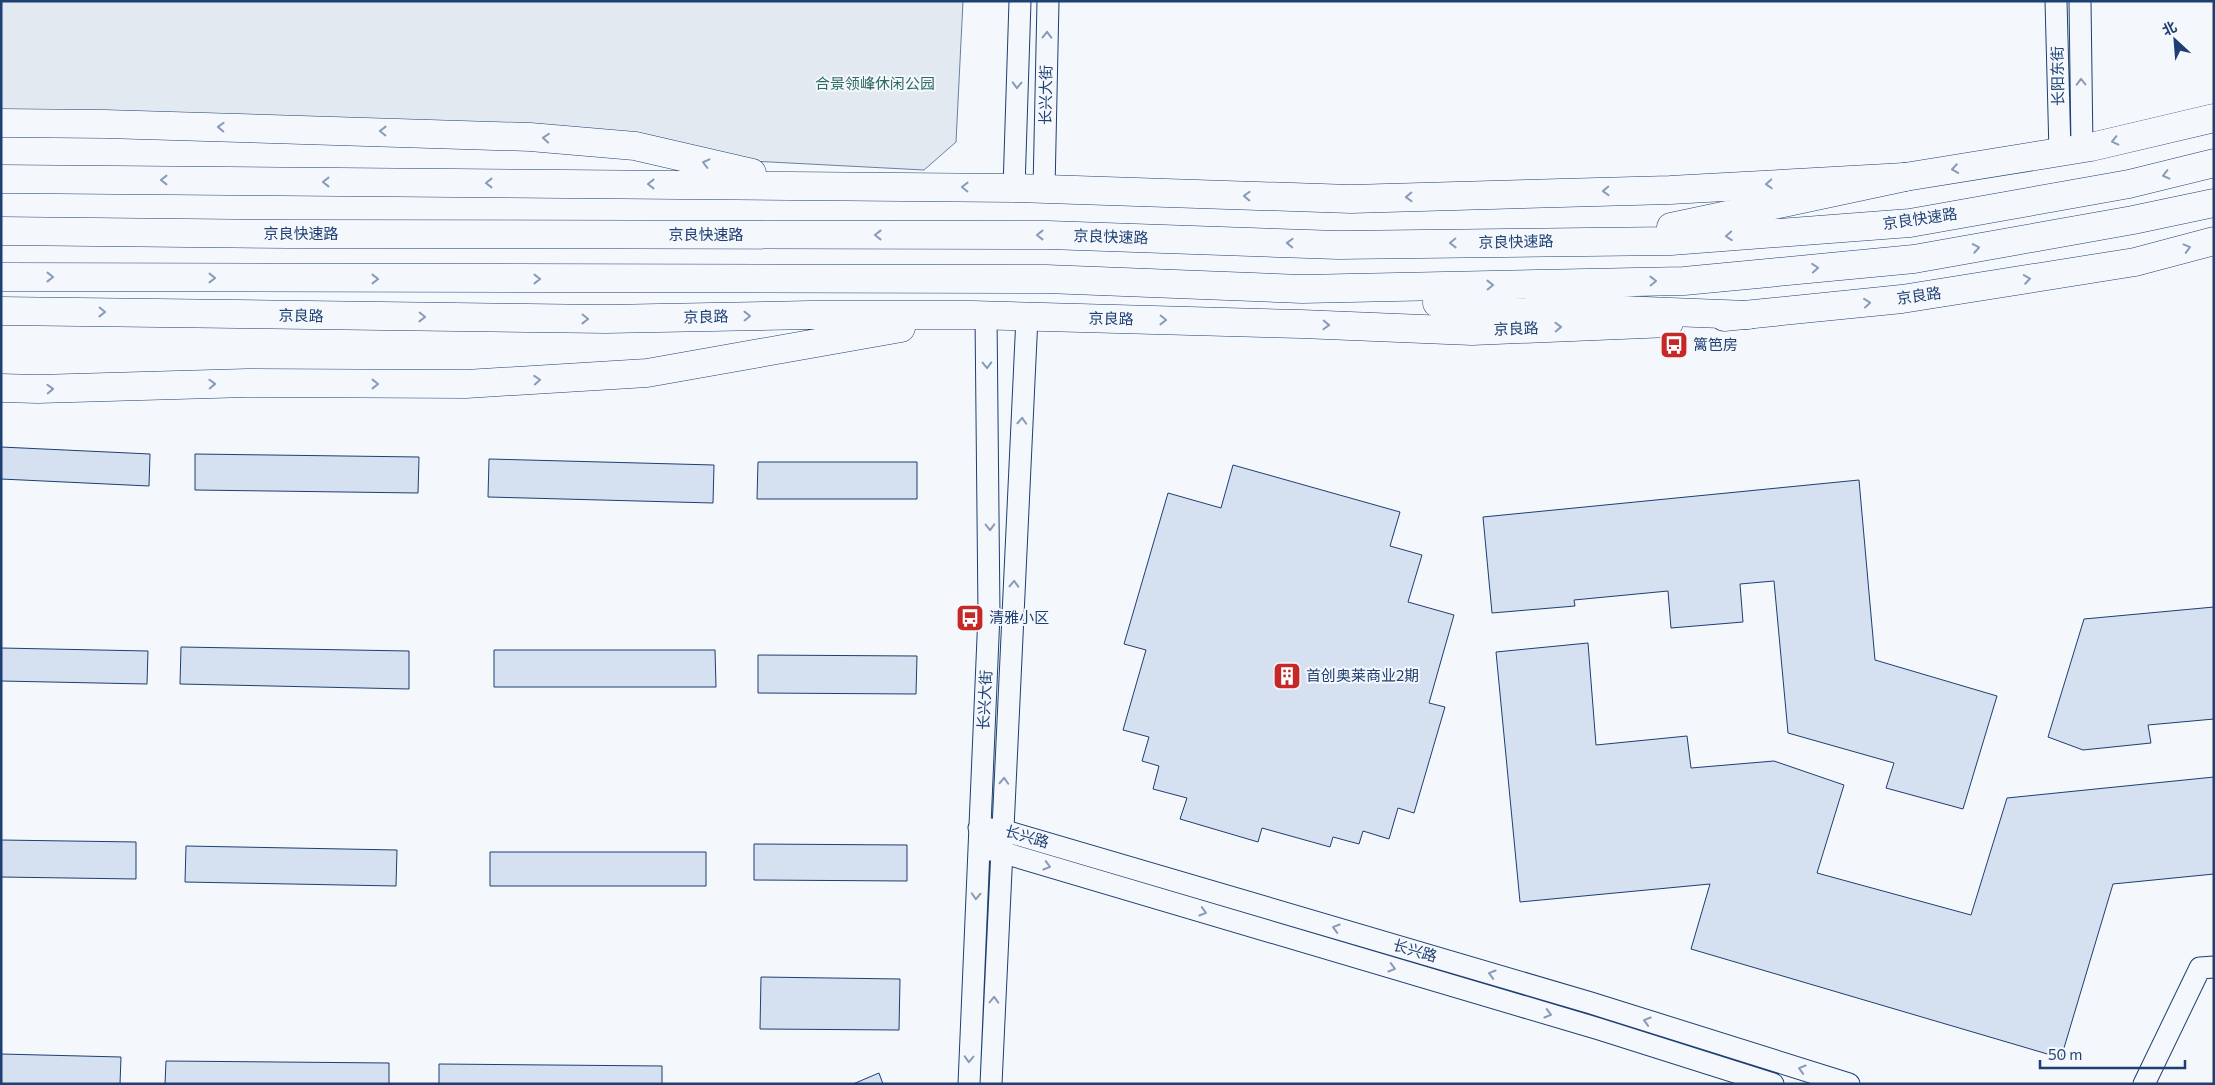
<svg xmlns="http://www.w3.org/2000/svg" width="2215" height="1085" font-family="Commissioner,'Noto Sans SC',sans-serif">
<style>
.green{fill:#e3e9f0;stroke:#687fa3}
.building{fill:#d5e0f0;stroke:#1d3f73}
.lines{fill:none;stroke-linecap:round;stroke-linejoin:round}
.minor-casing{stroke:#1d3f73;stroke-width:23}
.major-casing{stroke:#1d3f73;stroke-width:29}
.highway-casing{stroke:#1d3f73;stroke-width:29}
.minor{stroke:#f4f7fb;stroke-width:21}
.major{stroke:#f4f7fb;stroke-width:28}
.highway{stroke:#f4f7fb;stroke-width:28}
.oneway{stroke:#889bb7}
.labels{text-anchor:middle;stroke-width:4;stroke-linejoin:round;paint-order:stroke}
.street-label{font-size:15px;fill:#1d3f73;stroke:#f4f7fb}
.park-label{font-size:15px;fill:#2c6c60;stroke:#f4f7fb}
.poi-label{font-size:15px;fill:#1d3f73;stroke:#f4f7fb;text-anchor:start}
</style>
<rect width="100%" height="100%" fill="#f4f7fb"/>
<!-- green -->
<path class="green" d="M 1,1 L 963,1 L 956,142 L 924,170 L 1,122 Z"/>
<!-- building -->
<path class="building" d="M 1,447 L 150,454 L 149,486 L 1,479 Z
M 195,454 L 419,457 L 418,493 L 195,490 Z
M 489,459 L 714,465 L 713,503 L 488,497 Z
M 758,462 L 917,462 L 917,499 L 757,499 Z
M 1233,465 L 1400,512 L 1390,546 L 1422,555 L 1408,602 L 1454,615 L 1429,703 L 1445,707 L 1414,813 L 1398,808 L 1389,839 L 1363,831 L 1359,844 L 1333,837 L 1330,847 L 1262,828 L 1258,842 L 1180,819 L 1187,798 L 1153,789 L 1159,766 L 1142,761 L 1149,737 L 1123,730 L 1146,650 L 1124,644 L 1168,493 L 1221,508 Z
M 1859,480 L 1875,660 L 1997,696 L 1963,809 L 1886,788 L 1894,763 L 1788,733 L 1774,581 L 1740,584 L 1743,622 L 1671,628 L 1668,591 L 1574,600 L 1575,606 L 1492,613 L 1483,517 Z
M 2214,607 L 2214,719 L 2148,725 L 2151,743 L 2083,750 L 2048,737 L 2084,619 Z
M 1588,643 L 1596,745 L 1687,736 L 1691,768 L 1774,761 L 1844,785 L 1817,873 L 1971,915 L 2007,798 L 2214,777 L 2214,874 L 2113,884 L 2061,1058 L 1691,949 L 1710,884 L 1520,902 L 1496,652 Z
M 181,647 L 409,651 L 409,689 L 180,684 Z
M 1,648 L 148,651 L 147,684 L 1,681 Z
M 494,650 L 715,650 L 716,687 L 494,687 Z
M 758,655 L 917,656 L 916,694 L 758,693 Z
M 1,840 L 136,842 L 136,879 L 1,877 Z
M 754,844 L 907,845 L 907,881 L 754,880 Z
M 186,846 L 397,850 L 396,886 L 185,882 Z
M 490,852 L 706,852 L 706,886 L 490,886 Z
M 761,977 L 900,979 L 899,1030 L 760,1029 Z
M 1,1054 L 121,1057 L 120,1084 L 1,1084 Z
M 166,1061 L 389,1063 L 389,1084 L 165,1084 Z
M 439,1064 L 662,1066 L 662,1084 L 439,1084 Z
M 879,1073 L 883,1084 L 853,1084 Z"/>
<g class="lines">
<defs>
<path id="minor" d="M 2056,1 L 2060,152
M 2080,1 L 2082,148
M 1014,188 L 1020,1
M 1044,189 L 1048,1
M 979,828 L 1002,830 L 1591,1003 L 1849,1084
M 979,848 L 1001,852 L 1599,1029 L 1773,1084
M 969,1084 L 989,614 L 986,316
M 991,1084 L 1027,317
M 2144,1084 L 2200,968 L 2214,967"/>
<path id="major" d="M 1,123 L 105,124 L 530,137 L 635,146 L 752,173
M 1,179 L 1014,188 L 1351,199 L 1670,190 L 1905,177 L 2091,147 L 2214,118
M 1,311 L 606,319 L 810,315 L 972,315 L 1301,324 L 1472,331 L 1669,323
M 1724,317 L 1902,299 L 2135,262 L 2214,241
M 1,388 L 38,389 L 247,383 L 466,384 L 647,373 L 901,328"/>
<path id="highway" d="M 1671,227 L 1905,177
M 1,231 L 289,234 L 1048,235 L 1338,245 L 1671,241 L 1910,223 L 2129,184 L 2214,163
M 1,277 L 1046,279 L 1302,289 L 1684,281 L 1914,259 L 2133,220 L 2214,203
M 1437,303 L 1748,315"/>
</defs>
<!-- minor casing -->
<use href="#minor" class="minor-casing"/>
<!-- major casing -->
<use href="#major" class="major-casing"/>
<!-- highway casing -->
<use href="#highway" class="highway-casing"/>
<!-- minor -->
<use href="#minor" class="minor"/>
<!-- major -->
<use href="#major" class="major"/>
<!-- highway -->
<use href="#highway" class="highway"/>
</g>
<!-- one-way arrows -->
<defs><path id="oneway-chevron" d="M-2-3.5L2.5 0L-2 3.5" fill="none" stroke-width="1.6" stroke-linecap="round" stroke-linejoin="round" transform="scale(1.25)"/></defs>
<g class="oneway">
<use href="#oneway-chevron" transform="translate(1047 35) rotate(-89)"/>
<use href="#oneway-chevron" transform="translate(2081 82) rotate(-91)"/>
<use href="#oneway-chevron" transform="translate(1017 85) rotate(92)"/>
<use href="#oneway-chevron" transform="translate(221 127) rotate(-178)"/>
<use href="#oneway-chevron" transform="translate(383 131) rotate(-179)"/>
<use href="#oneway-chevron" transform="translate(546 138) rotate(-175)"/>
<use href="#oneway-chevron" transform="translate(2115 141) rotate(167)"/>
<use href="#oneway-chevron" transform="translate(706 163) rotate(-166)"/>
<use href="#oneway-chevron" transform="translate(1955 169) rotate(171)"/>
<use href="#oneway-chevron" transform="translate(2166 175) rotate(166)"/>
<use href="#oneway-chevron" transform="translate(164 180) rotate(-180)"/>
<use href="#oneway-chevron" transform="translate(326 182) rotate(-180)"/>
<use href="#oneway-chevron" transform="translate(489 183) rotate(-180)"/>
<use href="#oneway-chevron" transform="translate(651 184) rotate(-180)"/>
<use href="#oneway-chevron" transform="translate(1769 184) rotate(177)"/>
<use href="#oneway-chevron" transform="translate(965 187) rotate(-179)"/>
<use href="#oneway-chevron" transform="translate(1606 191) rotate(178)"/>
<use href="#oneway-chevron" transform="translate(1247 196) rotate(-178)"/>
<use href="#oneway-chevron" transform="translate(1409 197) rotate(178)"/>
<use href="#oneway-chevron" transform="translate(878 235) rotate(180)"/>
<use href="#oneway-chevron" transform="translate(1040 235) rotate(-180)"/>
<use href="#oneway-chevron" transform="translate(1729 236) rotate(176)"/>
<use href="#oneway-chevron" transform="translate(1290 243) rotate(-178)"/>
<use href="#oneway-chevron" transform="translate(1453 243) rotate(179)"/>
<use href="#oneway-chevron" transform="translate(1976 248) rotate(-10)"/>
<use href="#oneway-chevron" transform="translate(2187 248) rotate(-15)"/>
<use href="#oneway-chevron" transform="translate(1815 268) rotate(-5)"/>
<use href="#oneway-chevron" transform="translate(50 277)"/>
<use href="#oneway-chevron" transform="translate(212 278)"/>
<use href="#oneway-chevron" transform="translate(375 279)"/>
<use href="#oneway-chevron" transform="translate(537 279)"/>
<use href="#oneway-chevron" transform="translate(2027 279) rotate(-9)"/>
<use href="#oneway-chevron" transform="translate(1653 281) rotate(-1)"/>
<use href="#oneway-chevron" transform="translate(1490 285) rotate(-1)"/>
<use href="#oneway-chevron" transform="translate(1867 303) rotate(-6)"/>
<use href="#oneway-chevron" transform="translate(102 312) rotate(1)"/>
<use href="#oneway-chevron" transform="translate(747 316) rotate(-1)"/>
<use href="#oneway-chevron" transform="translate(422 317) rotate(1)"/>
<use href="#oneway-chevron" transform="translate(585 319) rotate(1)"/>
<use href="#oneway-chevron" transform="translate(1163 320) rotate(1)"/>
<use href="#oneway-chevron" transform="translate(1326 325) rotate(2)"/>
<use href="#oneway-chevron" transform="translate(1558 327) rotate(-2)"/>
<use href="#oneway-chevron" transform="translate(987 365) rotate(89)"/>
<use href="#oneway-chevron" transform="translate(537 380) rotate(-4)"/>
<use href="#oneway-chevron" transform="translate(212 384) rotate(-2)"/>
<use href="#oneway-chevron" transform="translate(375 384)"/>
<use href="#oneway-chevron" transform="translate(50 389) rotate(-2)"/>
<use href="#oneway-chevron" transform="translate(1022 421) rotate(-87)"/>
<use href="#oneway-chevron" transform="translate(990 527) rotate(89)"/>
<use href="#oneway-chevron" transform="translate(1014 584) rotate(-88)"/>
<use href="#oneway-chevron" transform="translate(1004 781) rotate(-87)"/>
<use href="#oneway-chevron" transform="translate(1047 866) rotate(16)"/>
<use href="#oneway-chevron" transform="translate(976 896) rotate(93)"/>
<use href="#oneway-chevron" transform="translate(1203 912) rotate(16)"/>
<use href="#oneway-chevron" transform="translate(1336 928) rotate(-164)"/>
<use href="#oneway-chevron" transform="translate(1392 968) rotate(16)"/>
<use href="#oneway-chevron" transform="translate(1492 974) rotate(-164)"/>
<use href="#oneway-chevron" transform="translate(994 1000) rotate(-88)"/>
<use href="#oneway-chevron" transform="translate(1548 1014) rotate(16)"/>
<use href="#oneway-chevron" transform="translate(1647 1021) rotate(-163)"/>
<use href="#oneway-chevron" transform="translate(969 1059) rotate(92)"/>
<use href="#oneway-chevron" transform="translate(1802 1069) rotate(-163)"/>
</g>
<!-- icons -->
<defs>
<symbol id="bus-square" viewBox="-11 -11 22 22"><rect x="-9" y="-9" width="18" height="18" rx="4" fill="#c62828" stroke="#f4f7fb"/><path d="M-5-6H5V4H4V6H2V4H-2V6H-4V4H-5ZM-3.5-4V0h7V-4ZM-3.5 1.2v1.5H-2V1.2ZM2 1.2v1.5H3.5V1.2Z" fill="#fff"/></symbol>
<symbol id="building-square" viewBox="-11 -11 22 22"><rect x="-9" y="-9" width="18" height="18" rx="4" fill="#c62828" stroke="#f4f7fb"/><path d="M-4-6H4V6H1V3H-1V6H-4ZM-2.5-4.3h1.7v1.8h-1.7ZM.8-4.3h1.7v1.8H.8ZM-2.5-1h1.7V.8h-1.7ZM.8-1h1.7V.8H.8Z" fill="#fff"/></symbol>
</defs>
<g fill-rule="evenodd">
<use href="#bus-square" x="1658" y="329" width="32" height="32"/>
<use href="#bus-square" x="954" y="602" width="32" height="32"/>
<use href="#building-square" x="1271" y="660" width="32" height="32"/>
</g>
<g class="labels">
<!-- street labels -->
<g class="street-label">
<text transform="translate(2058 76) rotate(-91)" y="5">长阳东街</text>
<text transform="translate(1046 95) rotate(-89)" y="5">长兴大街</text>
<text transform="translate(1920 219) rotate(-8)" y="5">京良快速路</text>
<text x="301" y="239">京良快速路</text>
<text x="706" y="240">京良快速路</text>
<text transform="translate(1111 237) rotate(2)" y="5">京良快速路</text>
<text transform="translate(1516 242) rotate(-1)" y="5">京良快速路</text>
<text transform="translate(1919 296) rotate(-8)" y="5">京良路</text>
<text transform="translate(301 316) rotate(1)" y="5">京良路</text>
<text transform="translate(706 317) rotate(-1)" y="5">京良路</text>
<text transform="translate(1111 319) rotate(1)" y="5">京良路</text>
<text transform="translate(1516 329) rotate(-2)" y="5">京良路</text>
<text transform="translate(985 700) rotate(-87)" y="5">长兴大街</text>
<text transform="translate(1027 837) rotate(16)" y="5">长兴路</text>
<text transform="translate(1415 951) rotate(16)" y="5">长兴路</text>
</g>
<!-- park labels -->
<g class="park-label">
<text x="875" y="89">合景领峰休闲公园</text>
</g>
<!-- poi labels -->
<g class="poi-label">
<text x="1693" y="350">篱笆房</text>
<text x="989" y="623">清雅小区</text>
<text x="1306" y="681">首创奥莱商业2期</text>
</g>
</g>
<!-- border -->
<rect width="2215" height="1085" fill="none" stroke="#1d3f73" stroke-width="5"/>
<!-- north arrow -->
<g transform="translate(2175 40) rotate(334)" stroke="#f4f7fb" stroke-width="4" paint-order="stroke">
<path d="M0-4L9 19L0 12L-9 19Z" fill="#1d3f73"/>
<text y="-8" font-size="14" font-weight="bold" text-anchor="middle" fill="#1d3f73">北</text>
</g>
<!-- scale -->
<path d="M2040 1060v8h145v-8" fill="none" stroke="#1d3f73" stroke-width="2.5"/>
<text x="2048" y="1060" font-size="15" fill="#1d3f73" stroke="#f4f7fb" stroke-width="4" paint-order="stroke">50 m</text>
</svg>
